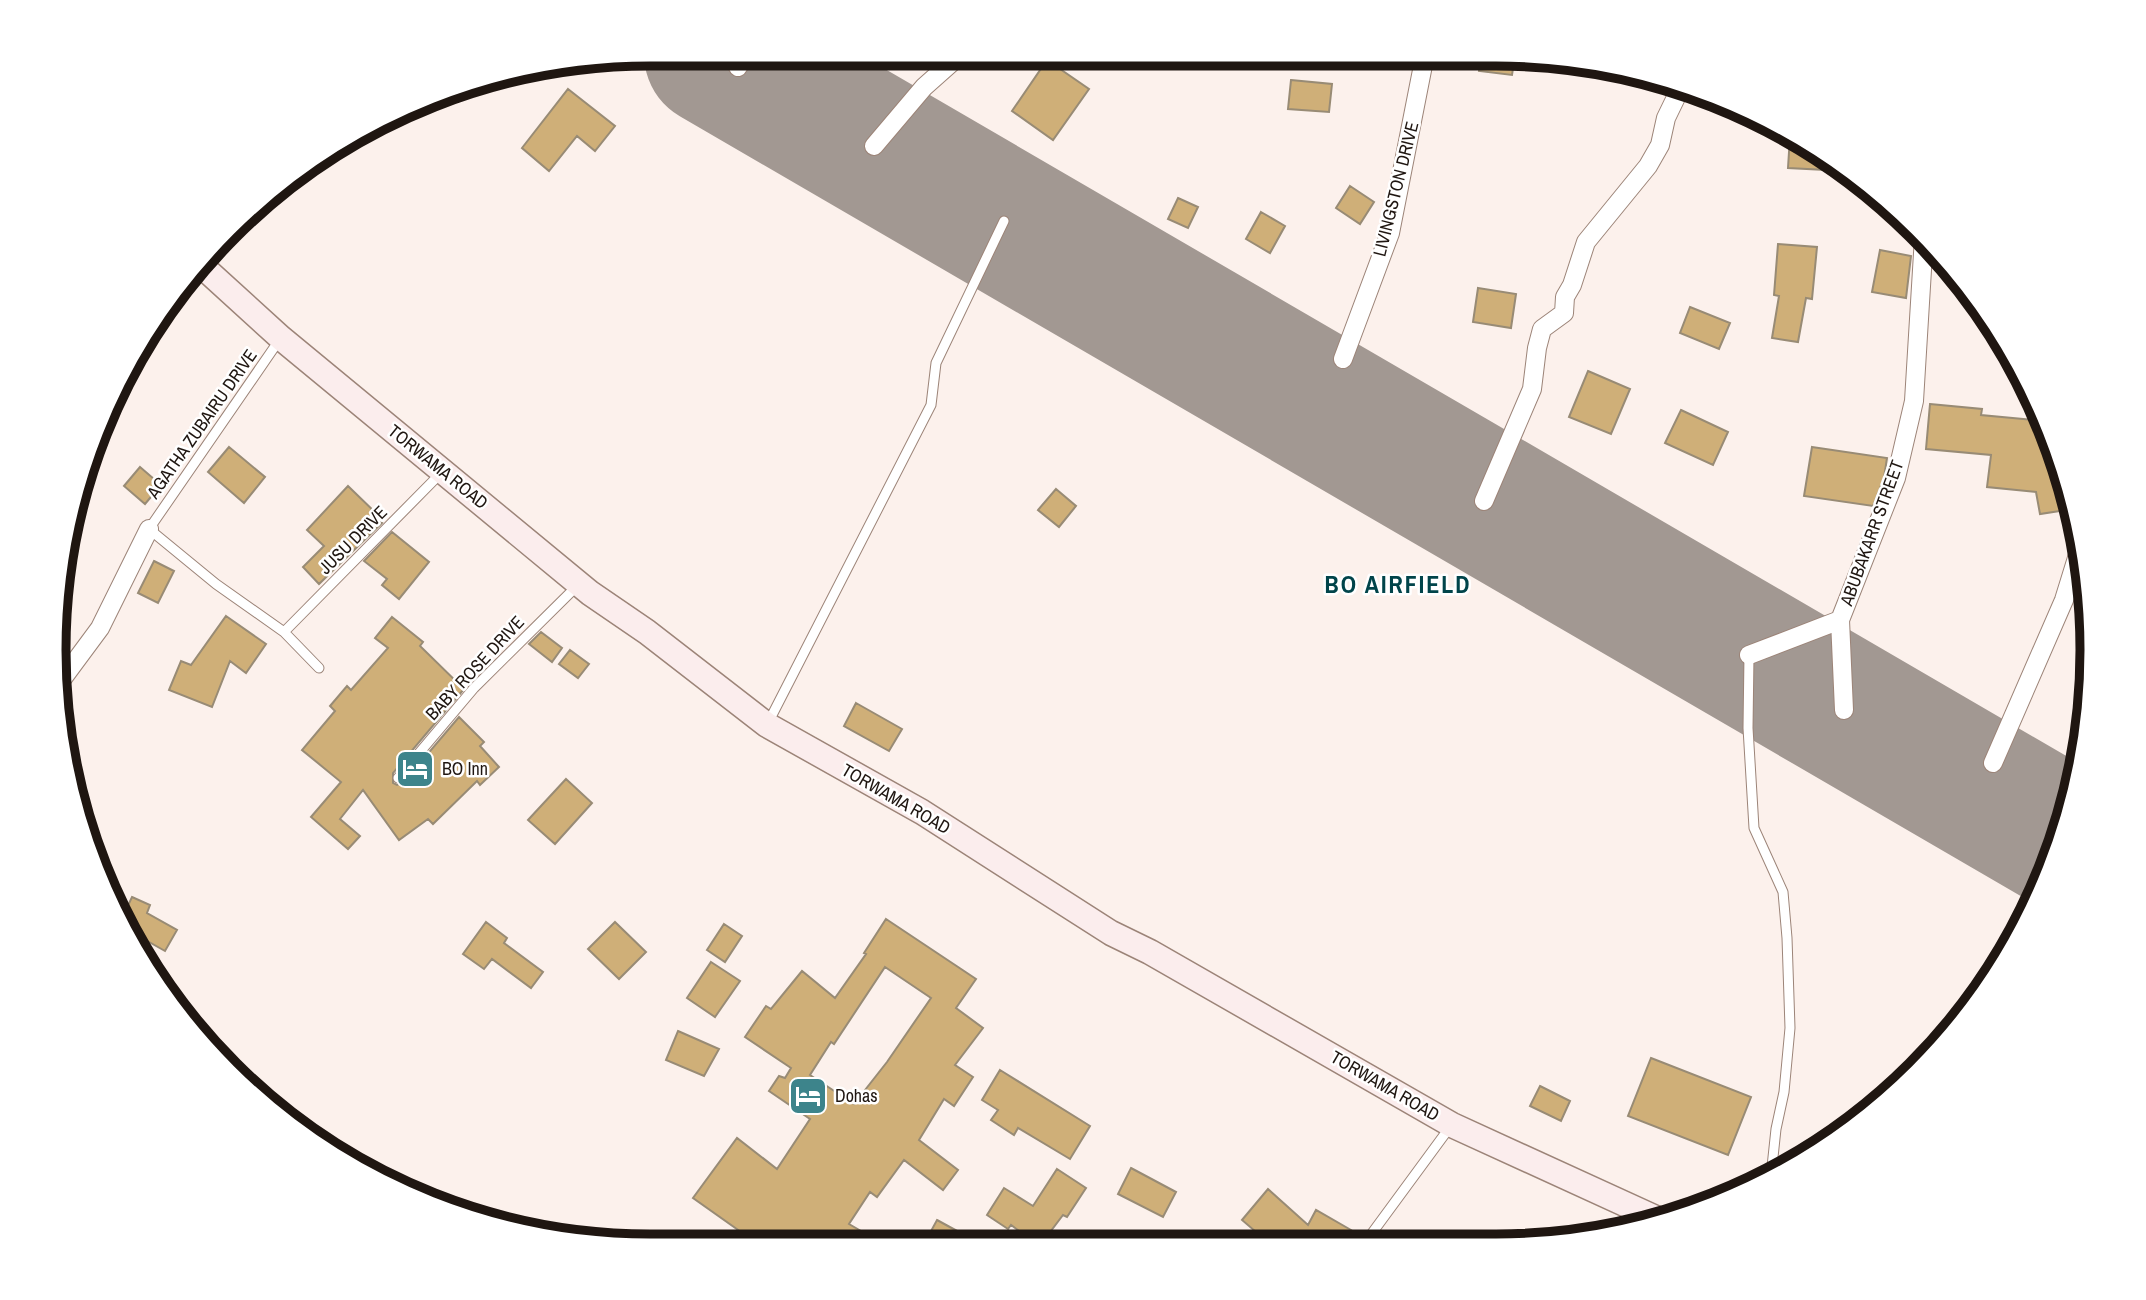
<svg xmlns="http://www.w3.org/2000/svg" width="2146" height="1300" font-family="'Archivo Narrow',sans-serif">
<style>
.lines{fill:none;stroke-linecap:round;stroke-linejoin:round}
.runway{stroke:#a29892;stroke-width:144}
.building{fill:#cfaf78;stroke:#988b75;stroke-width:2;fill-rule:evenodd}
.service-casing{stroke:#9c8478;stroke-width:11}
.minor-casing{stroke:#9c8478;stroke-width:20}
.secondary-casing{stroke:#9c8478;stroke-width:27}
.service{stroke:#fff;stroke-width:9}
.minor{stroke:#fff;stroke-width:18}
.secondary{stroke:#fbeded;stroke-width:24}
.labels{text-anchor:middle;stroke-width:5;stroke-linejoin:round;paint-order:stroke}
.street-label{font-size:18px;fill:#1f1611;stroke:#fff}
.poi-label{font-size:18px;fill:#1f1611;stroke:#fff;text-anchor:start}
.district-label{font-size:24px;font-weight:bold;letter-spacing:2px;fill:#01444a;stroke:#fff}
.rim{fill:none;stroke:#1f1611;stroke-width:9}
</style>
<rect width="100%" height="100%" fill="#fcf1ec"/>
<g class="lines">
<!-- runway -->
<path class="runway" d="M 716,54 L 2059,835"/>
</g>
<!-- building -->
<path class="building" d="M 1481,55 L 1515,56 L 1512,75 L 1479,71 Z
M 1047,60 L 1089,89 L 1053,140 L 1012,111 Z
M 1291,80 L 1332,84 L 1329,112 L 1288,109 Z
M 568,89 L 615,126 L 595,151 L 577,136 L 549,171 L 522,148 Z
M 1790,136 L 1827,155 L 1847,171 L 1788,168 Z
M 1350,186 L 1374,202 L 1360,224 L 1336,208 Z
M 1178,198 L 1198,207 L 1188,228 L 1168,219 Z
M 1261,212 L 1285,226 L 1270,253 L 1246,239 Z
M 1778,244 L 1817,247 L 1812,299 L 1806,298 L 1798,342 L 1772,338 L 1779,296 L 1774,295 Z
M 1880,250 L 1911,256 L 1906,298 L 1872,292 Z
M 1478,288 L 1516,294 L 1511,328 L 1473,322 Z
M 1690,307 L 1730,323 L 1719,349 L 1680,333 Z
M 1588,371 L 1630,389 L 1611,434 L 1569,417 Z
M 1930,404 L 1982,409 L 1981,415 L 2046,421 L 2073,509 L 2040,514 L 2036,492 L 1987,487 L 1991,455 L 1926,449 Z
M 1681,410 L 1728,432 L 1713,465 L 1665,443 Z
M 229,447 L 265,477 L 244,503 L 208,472 Z
M 1812,447 L 1887,458 L 1884,478 L 1873,506 L 1804,496 Z
M 140,467 L 161,485 L 145,504 L 124,486 Z
M 348,486 L 380,517 L 377,520 L 382,523 L 319,584 L 303,567 L 324,546 L 307,530 Z
M 1056,489 L 1076,506 L 1059,527 L 1038,510 Z
M 392,532 L 429,562 L 399,599 L 382,585 L 387,579 L 364,561 Z
M 154,561 L 174,571 L 158,603 L 138,593 Z
M 226,616 L 266,644 L 246,673 L 230,661 L 212,707 L 169,690 L 181,661 L 191,665 Z
M 392,617 L 423,642 L 420,646 L 464,689 L 393,773 L 393,783 L 397,785 L 403,783 L 459,717 L 484,742 L 480,746 L 499,767 L 480,785 L 477,781 L 433,824 L 428,819 L 399,840 L 363,790 L 340,819 L 360,836 L 348,849 L 311,817 L 341,782 L 302,750 L 335,711 L 330,706 L 347,686 L 351,690 L 388,648 L 375,638 Z
M 541,632 L 562,648 L 552,662 L 529,644 Z
M 570,650 L 589,664 L 578,678 L 559,664 Z
M 856,703 L 902,729 L 889,751 L 844,726 Z
M 566,779 L 592,803 L 555,844 L 528,820 Z
M 132,897 L 150,905 L 147,913 L 177,930 L 165,951 L 135,934 L 124,914 Z
M 886,919 L 976,979 L 956,1008 L 983,1028 L 955,1065 L 973,1077 L 954,1106 L 944,1099 L 919,1140 L 958,1170 L 943,1190 L 904,1160 L 877,1197 L 870,1192 L 849,1224 L 861,1231 L 852,1244 L 796,1244 L 782,1236 L 776,1244 L 758,1244 L 693,1198 L 737,1138 L 777,1169 L 810,1119 L 769,1091 L 779,1076 L 785,1078 L 791,1068 L 745,1037 L 766,1006 L 771,1009 L 802,971 L 835,998 L 866,954 L 864,953 ZM 885,967 L 931,998 L 887,1062 L 854,1104 L 810,1075 L 831,1042 L 834,1044 Z
M 486,922 L 507,938 L 504,943 L 543,972 L 531,988 L 492,959 L 484,969 L 463,954 Z
M 615,922 L 646,952 L 619,979 L 588,949 Z
M 724,924 L 742,936 L 725,962 L 707,950 Z
M 711,962 L 740,981 L 715,1017 L 687,998 Z
M 678,1031 L 719,1049 L 704,1076 L 666,1060 Z
M 1651,1058 L 1751,1097 L 1728,1155 L 1628,1116 Z
M 1000,1070 L 1090,1126 L 1070,1159 L 1018,1128 L 1014,1135 L 991,1120 L 998,1110 L 982,1100 Z
M 1540,1086 L 1570,1101 L 1561,1121 L 1530,1106 Z
M 1131,1168 L 1176,1192 L 1163,1217 L 1118,1194 Z
M 1057,1169 L 1086,1188 L 1067,1217 L 1063,1215 L 1041,1244 L 1037,1244 L 1011,1225 L 1008,1229 L 987,1215 L 1004,1188 L 1033,1206 Z
M 1268,1189 L 1308,1225 L 1316,1210 L 1351,1230 L 1342,1244 L 1297,1244 L 1298,1241 L 1283,1232 L 1270,1244 L 1242,1220 Z
M 937,1220 L 981,1244 L 924,1244 Z"/>
<g class="lines">
<defs>
<path id="service" d="M 280,339 L 149,529 L 216,584 L 284,632 L 319,668
M 284,632 L 442,472
M 1749,655 L 1748,728 L 1754,828 L 1783,892 L 1787,938 L 1790,1028 L 1784,1092 L 1776,1129 L 1771,1176
M 768,723 L 931,405 L 936,363 L 1004,221
M 398,778 L 474,688 L 578,585
M 1364,1244 L 1450,1127"/>
<path id="minor" d="M 738,67 L 744,54
M 874,146 L 924,87 L 960,55
M 1343,359 L 1390,233 L 1425,55
M 1484,501 L 1532,389 L 1537,348 L 1542,329 L 1564,313 L 1565,297 L 1572,285 L 1586,242 L 1648,166 L 1660,145 L 1666,118 L 1682,85
M 1840,620 L 1896,478 L 1914,401 L 1924,237
M 1749,655 L 1840,620 L 1844,710
M 60,682 L 100,628 L 149,529
M 1993,763 L 2064,600 L 2081,545"/>
<path id="secondary" d="M 203,267 L 281,338 L 590,593 L 647,632 L 767,725 L 922,812 L 1111,933 L 1150,952 L 1452,1125 L 1662,1221"/>
</defs>
<!-- service casing -->
<use href="#service" class="service-casing"/>
<!-- minor casing -->
<use href="#minor" class="minor-casing"/>
<!-- secondary casing -->
<use href="#secondary" class="secondary-casing"/>
<!-- service -->
<use href="#service" class="service"/>
<!-- minor -->
<use href="#minor" class="minor"/>
<!-- secondary -->
<use href="#secondary" class="secondary"/>
</g>
<!-- icons -->
<defs>
<symbol id="hotel-square" viewBox="-11 -11 22 22"><rect x="-9" y="-9" width="18" height="18" rx="4" fill="#3d848b" stroke="#fff"/><path d="M-6-4.5h1.5V1H6V5H4.5V3h-9V5H-6ZM-4 0a1.8 1.8 0 1 1 3.6 0ZM.5 0V-2.5h3Q6-2.5 6 0Z" fill="#fff"/></symbol>
</defs>
<g fill-rule="evenodd">
<use href="#hotel-square" x="393" y="747" width="44" height="44"/>
<use href="#hotel-square" x="786" y="1074" width="44" height="44"/>
</g>
<g class="labels">
<!-- street labels -->
<g class="street-label">
<text transform="translate(1396 189) rotate(-76)" y="6">LIVINGSTON DRIVE</text>
<text transform="translate(202 424) rotate(-55)" y="6">AGATHA ZUBAIRU DRIVE</text>
<text transform="translate(438 467) rotate(39)" y="6">TORWAMA ROAD</text>
<text transform="translate(1872 533) rotate(-70)" y="6">ABUBAKARR STREET</text>
<text transform="translate(353 540) rotate(-45)" y="6">JUSU DRIVE</text>
<text transform="translate(475 668) rotate(-47)" y="6">BABY ROSE DRIVE</text>
<text transform="translate(896 799) rotate(30)" y="6">TORWAMA ROAD</text>
<text transform="translate(1385 1086) rotate(30)" y="6">TORWAMA ROAD</text>
</g>
<!-- poi labels -->
<g class="poi-label">
<text x="442" y="775">BO Inn</text>
<text x="835" y="1102">Dohas</text>
</g>
<!-- district labels -->
<g class="district-label">
<text x="1398" y="593">BO AIRFIELD</text>
</g>
</g>
<!-- crop -->
<path d="M0 0H2146V1300H0ZM650 66H1496A584 584 0 0 1 2080 650V650A584 584 0 0 1 1496 1234H650A584 584 0 0 1 66 650V650A584 584 0 0 1 650 66Z" fill="#fff" fill-rule="evenodd"/>
<path class="rim" d="M650 66H1496A584 584 0 0 1 2080 650V650A584 584 0 0 1 1496 1234H650A584 584 0 0 1 66 650V650A584 584 0 0 1 650 66Z"/>
</svg>
